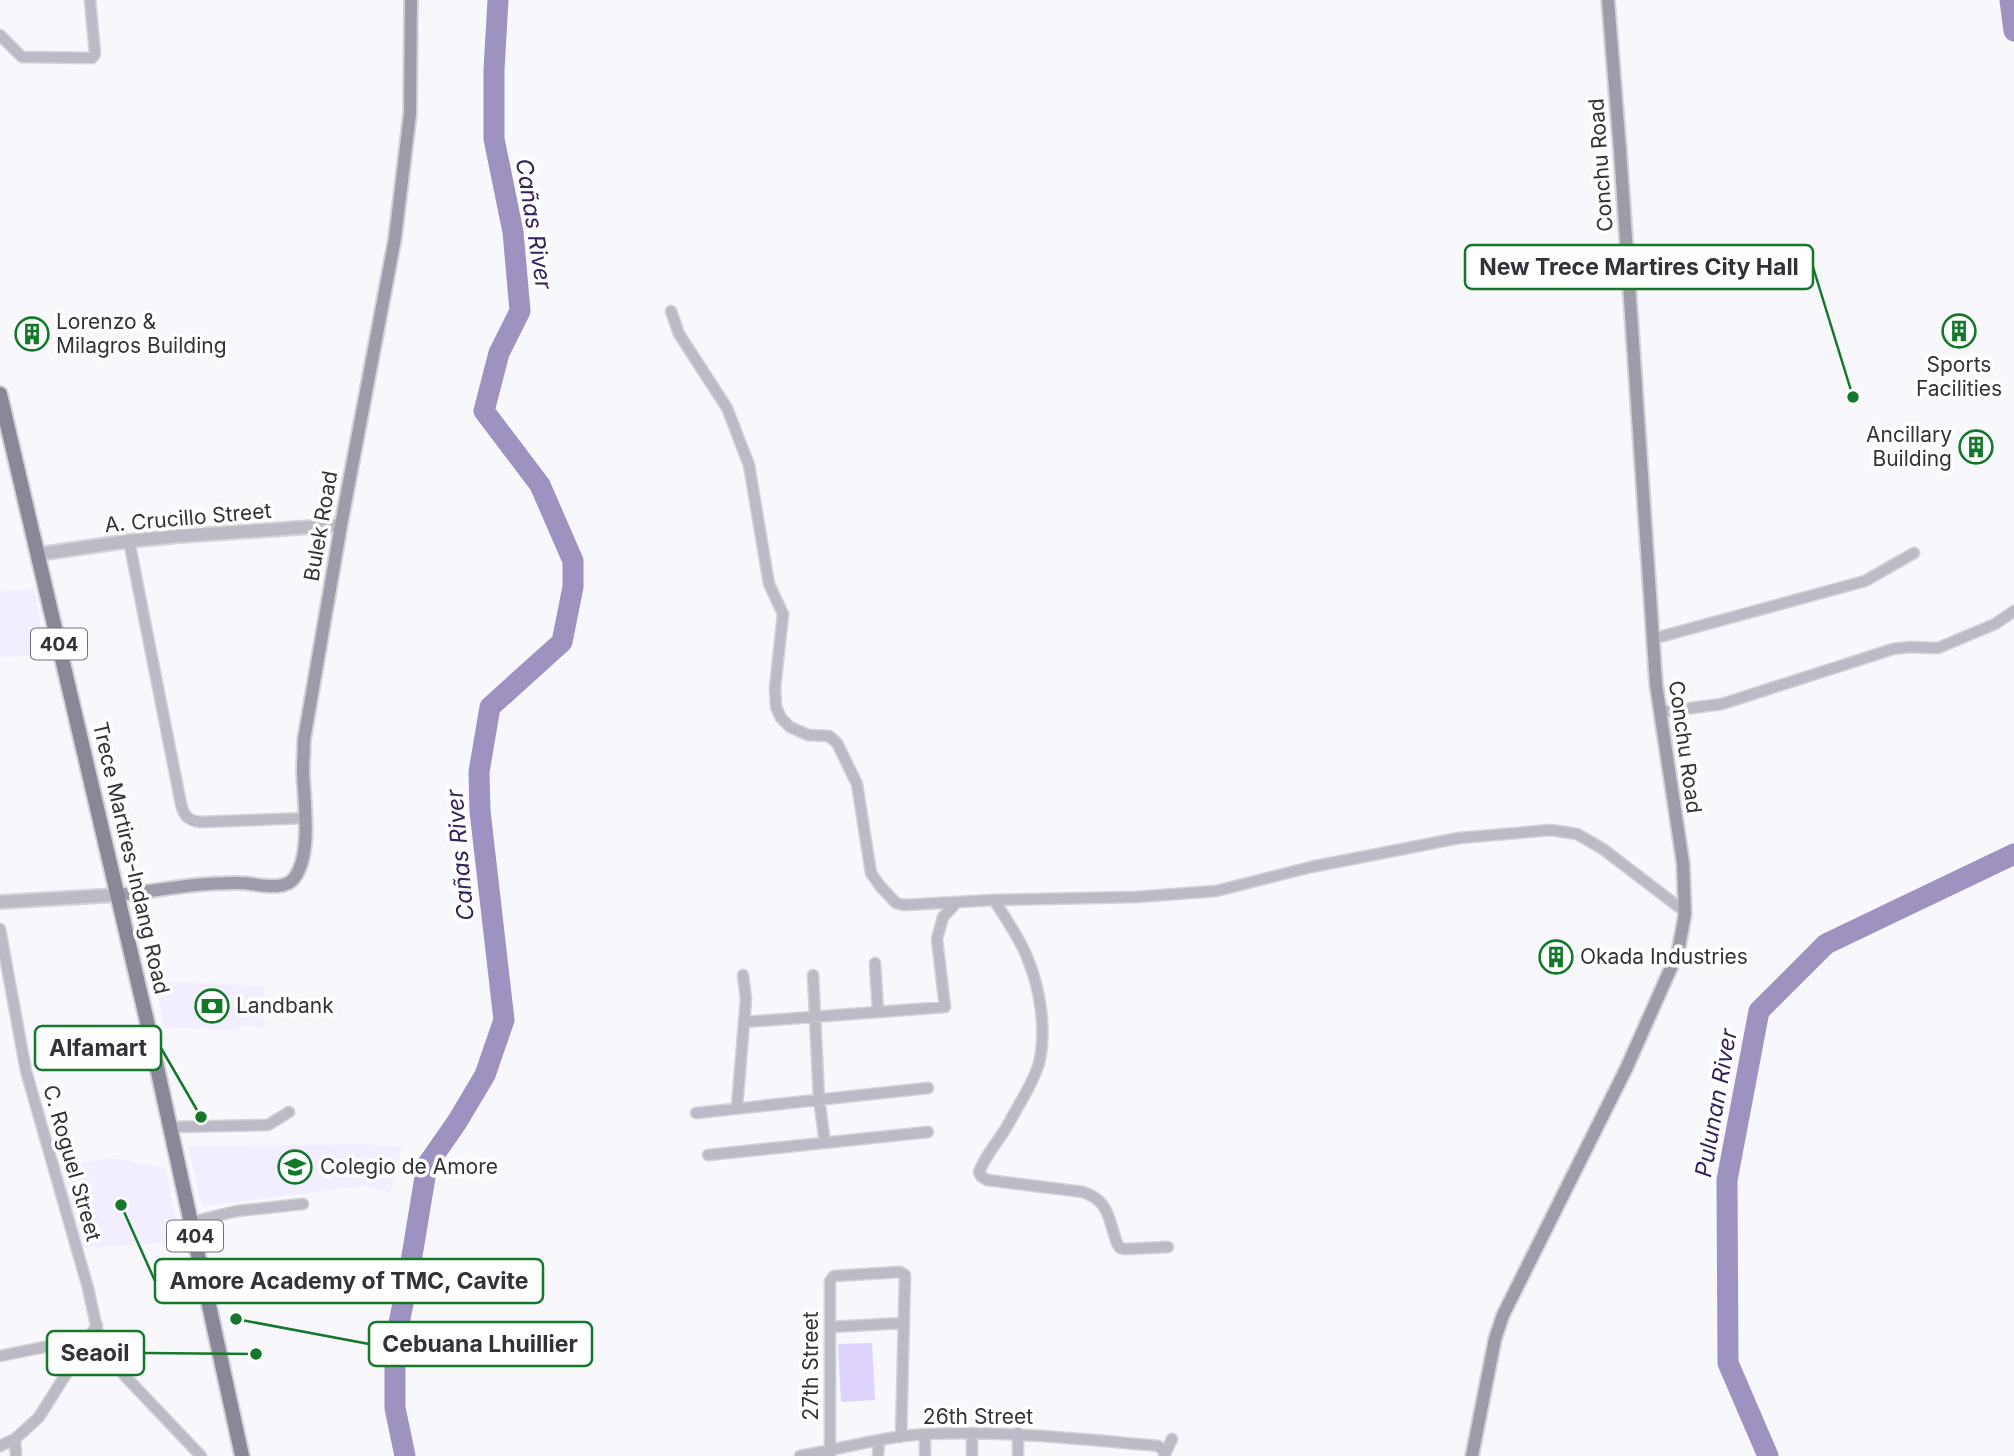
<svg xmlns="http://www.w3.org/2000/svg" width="2014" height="1456" font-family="Inter,sans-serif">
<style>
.built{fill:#f2eeff}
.green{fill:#ddd3fc}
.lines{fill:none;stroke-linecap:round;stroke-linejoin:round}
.river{stroke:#9e92c0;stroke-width:21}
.minor-casing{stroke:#d5d3d9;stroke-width:13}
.tertiary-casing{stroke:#d5d3d9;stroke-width:16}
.secondary-casing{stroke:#d5d3d9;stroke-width:16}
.primary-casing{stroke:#d5d3d9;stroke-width:18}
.minor{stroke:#bcbac4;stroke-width:10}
.tertiary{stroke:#bcbac4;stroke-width:12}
.secondary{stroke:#9f9caa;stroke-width:12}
.primary{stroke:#8a8797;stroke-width:14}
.labels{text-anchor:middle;stroke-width:7;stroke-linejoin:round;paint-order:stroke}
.shield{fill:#fff;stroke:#706f74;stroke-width:2}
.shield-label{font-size:19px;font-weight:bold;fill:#333139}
.street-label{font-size:21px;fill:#333139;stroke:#fff}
.poi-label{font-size:21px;fill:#333139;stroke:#fff;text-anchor:start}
.water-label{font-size:23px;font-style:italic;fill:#35215b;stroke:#fff}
.leader{fill:none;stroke:#13782a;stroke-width:2.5}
.callout-dot{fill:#13782a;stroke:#fff;stroke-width:2.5}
.callout{fill:#fff;stroke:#13782a;stroke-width:2.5}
.callout-label{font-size:23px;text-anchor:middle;font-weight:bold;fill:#333139}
</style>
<rect width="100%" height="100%" fill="#f8f7fc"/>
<!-- built -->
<path class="built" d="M 34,589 L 46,655 L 0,657 L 0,591 Z
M 155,981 L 264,986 L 263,1028 L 241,1025 L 239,1031 L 164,1027 Z
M 361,1144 L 402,1147 L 390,1193 L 365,1186 L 202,1206 L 188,1146 Z
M 110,1158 L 165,1167 L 181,1242 L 82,1248 L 57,1166 Z"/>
<!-- green -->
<path class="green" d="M 872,1343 L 875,1400 L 841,1402 L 838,1344 Z"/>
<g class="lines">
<!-- river -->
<path class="river" d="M 2010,0 L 2014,31
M 405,1456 L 395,1408 L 395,1342 L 408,1280 L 427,1165 L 457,1122 L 485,1075 L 504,1020 L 480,811 L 479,772 L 490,707 L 562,642 L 573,587 L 573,561 L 540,485 L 484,411 L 499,353 L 520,311 L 513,232 L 494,139 L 494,70 L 498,0
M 1768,1456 L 1728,1363 L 1727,1180 L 1759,1011 L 1826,944 L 2014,854"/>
<defs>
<path id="minor" d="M 0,35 L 22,57 L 92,58 L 95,54 L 90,0
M 671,311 L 679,334 L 727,408 L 749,465 L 769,584 L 783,614 L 775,688 L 776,707 L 781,718 L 790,727 L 808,735 L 829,736 L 837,743 L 857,784 L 871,873 L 880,886 L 896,903 L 904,905 L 994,900 L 1136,897 L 1216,891 L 1311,867 L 1459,838 L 1551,830 L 1577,834 L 1603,849 L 1684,911
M 129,541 L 181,804 C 184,816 188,821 201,822 L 306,818
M 1652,639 L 1865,581 L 1914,553
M 1660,712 L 1722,704 L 1893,649 L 1910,647 L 1938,648 L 1995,624 L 2014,611
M 994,900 C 1006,919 1019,937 1027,957 C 1040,988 1047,1030 1039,1063 C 1034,1082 1019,1104 1010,1121 C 1001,1139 986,1153 979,1172 L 981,1176 L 987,1180 L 1083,1192 C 1110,1201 1108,1219 1117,1243 L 1120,1248 L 1125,1249 L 1168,1247
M 0,929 L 26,1071 L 88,1288 L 100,1343 L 108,1355 L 124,1375 L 201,1456
M 875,963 L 878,1012
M 813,975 L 819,1099 L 825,1143
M 745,1022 L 945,1007 L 937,939 L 943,917 L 957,902
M 737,1107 L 746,999 L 743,975
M 696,1113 L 928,1088
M 171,1127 L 268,1125 L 289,1112
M 708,1155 L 928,1132
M 191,1222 L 237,1211 L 303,1204
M 830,1327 L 904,1323
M 0,1356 L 89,1338
M 15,1439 L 16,1456
M 0,1446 L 15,1439 L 39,1417 L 97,1325
M 1165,1454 L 1172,1439
M 800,1456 C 842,1449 884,1436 927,1434 C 1005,1431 1081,1439 1158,1446 L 1164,1451 L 1164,1456
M 830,1456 L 830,1281 L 834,1276 L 900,1272 L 905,1275 L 901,1437
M 878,1456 L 879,1441
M 925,1456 L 925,1434
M 972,1456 L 972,1434
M 1018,1456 L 1018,1433"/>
<path id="tertiary" d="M 39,554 L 129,541 L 180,536 L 341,525
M 0,902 L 117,895"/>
<path id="secondary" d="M 117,895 C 157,891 199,882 240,883 C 255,883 285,893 295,877 C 312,853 304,801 303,772 C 303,762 304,751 304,740 L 341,525 L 395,238 L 410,114 L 411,0
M 1472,1456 L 1495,1339 L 1503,1315 L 1626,1069 L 1678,952 L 1685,914 L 1683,863 L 1656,684 L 1620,150 L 1608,0"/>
<path id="primary" d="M 0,394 L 146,1017 L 242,1456"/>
</defs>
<!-- minor casing -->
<use href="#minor" class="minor-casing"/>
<!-- tertiary casing -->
<use href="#tertiary" class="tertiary-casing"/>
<!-- secondary casing -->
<use href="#secondary" class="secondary-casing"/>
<!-- primary casing -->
<use href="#primary" class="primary-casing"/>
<!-- minor -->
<use href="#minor" class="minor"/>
<!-- tertiary -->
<use href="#tertiary" class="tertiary"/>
<!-- secondary -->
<use href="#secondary" class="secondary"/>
<!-- primary -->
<use href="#primary" class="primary"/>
</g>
<!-- icons -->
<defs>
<symbol id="building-ring" viewBox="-11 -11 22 22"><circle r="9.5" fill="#fff" stroke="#13782a" stroke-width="1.5"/><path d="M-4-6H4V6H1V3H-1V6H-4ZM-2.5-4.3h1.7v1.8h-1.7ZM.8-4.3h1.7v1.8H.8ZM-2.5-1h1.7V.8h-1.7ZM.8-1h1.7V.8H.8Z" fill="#13782a"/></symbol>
<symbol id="bank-ring" viewBox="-11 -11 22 22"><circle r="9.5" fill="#fff" stroke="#13782a" stroke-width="1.5"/><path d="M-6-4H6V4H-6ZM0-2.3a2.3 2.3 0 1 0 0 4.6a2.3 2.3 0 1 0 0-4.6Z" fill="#13782a"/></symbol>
<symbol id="university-ring" viewBox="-11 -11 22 22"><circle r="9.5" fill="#fff" stroke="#13782a" stroke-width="1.5"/><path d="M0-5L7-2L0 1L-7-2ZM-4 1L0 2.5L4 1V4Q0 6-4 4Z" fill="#13782a"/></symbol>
</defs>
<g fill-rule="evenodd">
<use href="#building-ring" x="1940" y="312" width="38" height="38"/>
<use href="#building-ring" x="13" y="315" width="38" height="38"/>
<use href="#building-ring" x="1957" y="428" width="38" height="38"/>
<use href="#building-ring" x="1537" y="938" width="38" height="38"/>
<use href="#bank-ring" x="193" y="987" width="38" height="38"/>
<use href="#university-ring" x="276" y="1148" width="38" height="38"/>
</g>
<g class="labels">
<!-- shield labels -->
<g class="shield">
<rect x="31" y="628.5" width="56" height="31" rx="5"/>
<rect x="167" y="1220.5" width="56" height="31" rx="5"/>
</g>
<g class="shield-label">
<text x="59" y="651">404</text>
<text x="195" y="1243">404</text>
</g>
<!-- street labels -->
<g class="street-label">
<text transform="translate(1601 165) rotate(-94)" y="7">Conchu Road</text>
<text transform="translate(188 518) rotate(-5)" y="7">A. Crucillo Street</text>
<text transform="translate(321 526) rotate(-80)" y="7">Bulek Road</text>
<text transform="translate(1685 747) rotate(82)" y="7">Conchu Road</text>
<text transform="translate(131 858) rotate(77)" y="7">Trece Martires-Indang Road</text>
<text transform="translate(72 1163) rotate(74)" y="7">C. Roguel Street</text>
<text transform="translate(811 1366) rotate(-90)" y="7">27th Street</text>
<text x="978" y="1424">26th Street</text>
</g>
<!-- poi labels -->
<g class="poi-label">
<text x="56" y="329">Lorenzo &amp;<tspan x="56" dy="24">Milagros Building</tspan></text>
<text x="1959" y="372" text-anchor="middle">Sports<tspan x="1959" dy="24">Facilities</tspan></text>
<text x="1952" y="442" text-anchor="end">Ancillary<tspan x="1952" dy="24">Building</tspan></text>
<text x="1580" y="964">Okada Industries</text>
<text x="236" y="1013">Landbank</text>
<text x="320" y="1174">Colegio de Amore</text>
</g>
<!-- water labels -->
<g class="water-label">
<text transform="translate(534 224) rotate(81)" y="8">Cañas River</text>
<text transform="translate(460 855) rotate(-95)" y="8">Cañas River</text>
<text transform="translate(1716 1103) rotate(-80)" y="8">Pulunan River</text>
</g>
</g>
<!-- callouts -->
<path class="leader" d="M1853 397L1813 267M201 1117L161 1048M121 1205L155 1281M236 1319L369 1344M256 1354L144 1353"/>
<g class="callout-dot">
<circle cx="1853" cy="397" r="7"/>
<circle cx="201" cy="1117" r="7"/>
<circle cx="121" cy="1205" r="7"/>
<circle cx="236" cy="1319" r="7"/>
<circle cx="256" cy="1354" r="7"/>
</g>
<g class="callout">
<rect x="1465" y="245" width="348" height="44" rx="7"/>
<rect x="35" y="1026" width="126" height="44" rx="7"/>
<rect x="155" y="1259" width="388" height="44" rx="7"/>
<rect x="369" y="1322" width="223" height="44" rx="7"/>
<rect x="47" y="1331" width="97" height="44" rx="7"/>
</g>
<g class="callout-label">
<text x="1639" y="275">New Trece Martires City Hall</text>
<text x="98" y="1056">Alfamart</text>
<text x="349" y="1289">Amore Academy of TMC, Cavite</text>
<text x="480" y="1352">Cebuana Lhuillier</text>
<text x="95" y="1361">Seaoil</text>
</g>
</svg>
